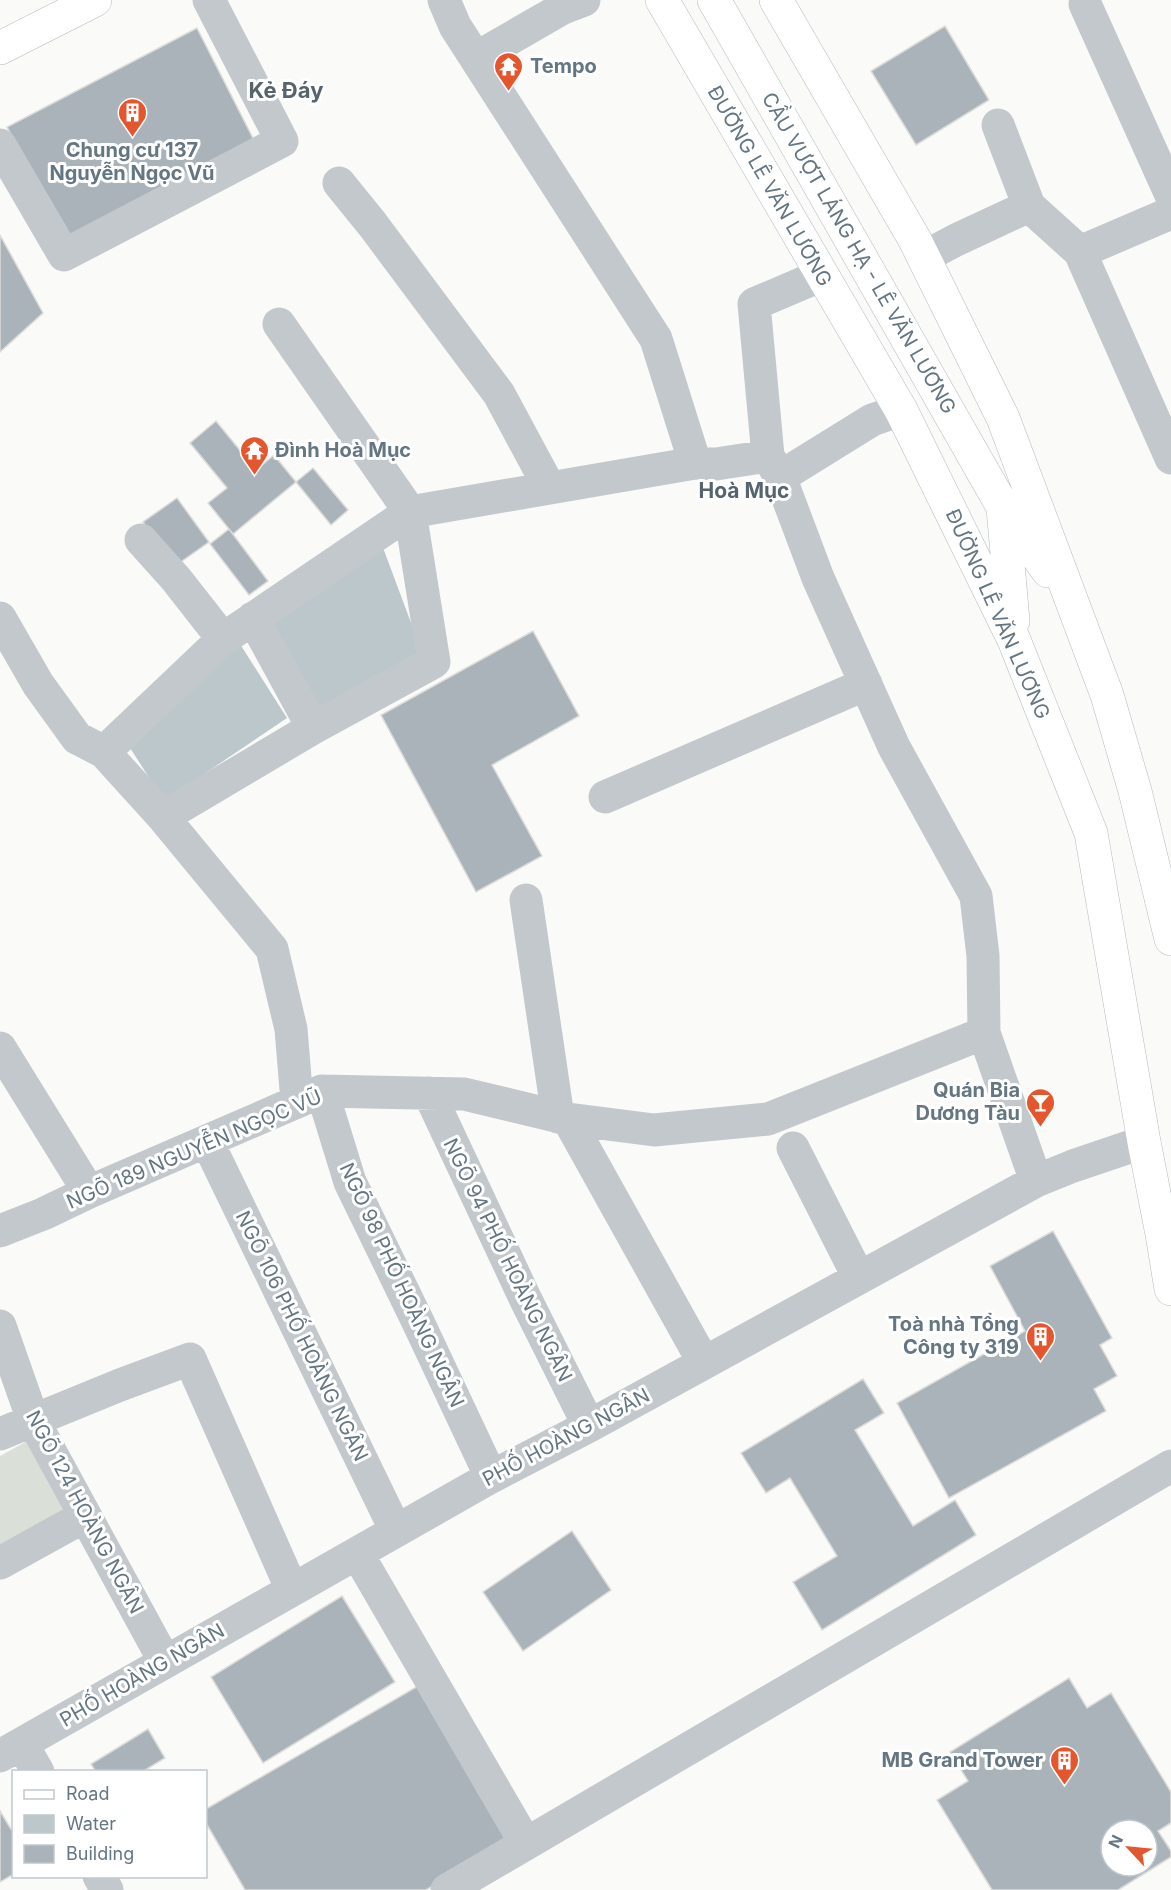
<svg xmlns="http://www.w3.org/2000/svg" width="1171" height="1890" font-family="Inter,sans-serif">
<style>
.green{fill:#dadfd7}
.water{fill:#bbc7cb}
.building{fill:#aab3b9;stroke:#dcdcda;stroke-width:1.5;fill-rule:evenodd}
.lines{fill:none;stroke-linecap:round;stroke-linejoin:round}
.major-casing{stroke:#b5babe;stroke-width:34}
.minor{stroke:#c3c8cc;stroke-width:33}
.major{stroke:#fff;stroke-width:33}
.labels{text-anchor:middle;stroke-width:6;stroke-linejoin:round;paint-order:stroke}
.poi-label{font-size:20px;font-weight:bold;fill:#657683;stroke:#fff;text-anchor:end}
.street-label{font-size:20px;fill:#657683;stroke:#fff}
.neighbourhood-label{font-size:21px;font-weight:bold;fill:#57646e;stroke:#fff}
.quarter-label{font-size:22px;font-weight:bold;fill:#57646e;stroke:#fff}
</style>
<rect width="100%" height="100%" fill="#fafaf8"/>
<!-- green -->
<path class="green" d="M 29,1440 L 67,1511 L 0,1548 L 0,1456 Z"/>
<!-- water -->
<path class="water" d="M 382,545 L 423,655 L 322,714 L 272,622 Z
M 240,644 L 287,718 L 164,801 L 125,740 Z"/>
<!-- building -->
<path class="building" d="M 945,26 L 989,100 L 916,145 L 871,71 Z
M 197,28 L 257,146 L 68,245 L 7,127 Z
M 0,235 L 43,313 L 0,352 Z
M 216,421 L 256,470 L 274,455 L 296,482 L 233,534 L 208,503 L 227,488 L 190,443 Z
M 313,468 L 348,510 L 331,525 L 296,482 Z
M 177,498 L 209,542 L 175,566 L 143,522 Z
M 229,529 L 268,581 L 249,595 L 210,544 Z
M 533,631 L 579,716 L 492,765 L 542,856 L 476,892 L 381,715 Z
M 1053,1231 L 1112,1338 L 1100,1345 L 1117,1376 L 1094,1389 L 1106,1411 L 949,1498 L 897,1403 L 1025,1331 L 990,1266 Z
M 863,1379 L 884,1413 L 855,1430 L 913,1526 L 955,1500 L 976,1535 L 822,1630 L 793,1582 L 837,1556 L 790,1478 L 766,1493 L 741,1453 Z
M 572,1531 L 611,1590 L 523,1651 L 483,1592 Z
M 342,1596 L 395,1682 L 263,1763 L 211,1677 Z
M 1069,1678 L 1087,1708 L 1111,1693 L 1171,1792 L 1171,1823 L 1158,1831 L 1171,1851 L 1171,1857 L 1118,1890 L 992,1890 L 937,1800 L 968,1781 L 950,1752 ZM 1111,1830 L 1147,1830 L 1147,1866 L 1111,1866 Z
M 418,1686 L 509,1840 L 426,1890 L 245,1890 L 206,1823 L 206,1809 Z
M 148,1729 L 165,1758 L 142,1772 L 96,1772 L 91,1764 Z
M 0,1811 L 14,1834 L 14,1874 L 0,1882 Z"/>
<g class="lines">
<defs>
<path id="major" d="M 662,0 L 901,410 L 1014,640 L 1091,833 L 1144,1142 L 1162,1234 L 1171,1289
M 714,0 L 1003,507 L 1048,571
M 776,0 L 915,240 L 1003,418 L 1107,695 L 1135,791 L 1171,939
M 0,48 L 95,0
M 1003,508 L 1013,621"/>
</defs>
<!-- major casing -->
<use href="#major" class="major-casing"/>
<!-- minor -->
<path class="minor" d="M 444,0 L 455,26 L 656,339 L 695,463 L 716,464 L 768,456 L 780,477 L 818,578 L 894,747 L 976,896 L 983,956 L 984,1033 L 1036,1181
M 1085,4 L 1171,195
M 476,58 L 563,8 L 584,0
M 998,125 L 1029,206 L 1080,252
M 0,145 L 64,255 L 282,141 L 209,0
M 339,183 L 373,225 L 499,394 L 549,487
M 1171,213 L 1080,252 L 1171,458
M 924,257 L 956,240 L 1029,206
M 768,456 L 754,304 L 822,275
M 780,477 L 872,420 L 901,410
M 141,540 L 176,579 L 223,639
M 0,618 L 38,684 L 77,738 L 104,752 L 163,817 L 272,949 L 291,1029 L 297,1102
M 253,618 L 313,728
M 104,752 L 223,639 L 410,512 L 695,463
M 605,797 L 866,684
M 163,817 L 313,728 L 434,662 L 410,512 L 279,324
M 526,900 L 558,1117
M 0,1048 L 89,1192
M 322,1091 L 350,1182 L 418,1322 L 491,1477
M 429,1093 L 525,1298 L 589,1426
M 568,1119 L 704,1363
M 207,1141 L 396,1531
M 793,1148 L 859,1278
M 0,1231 L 43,1214 L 89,1192 L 322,1091 L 464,1094 L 568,1119 L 654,1130 L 768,1119 L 984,1033
M 0,1326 L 33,1420 L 165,1662
M 0,1434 L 120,1385 L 190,1359 L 292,1590
M 357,1553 L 526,1844
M 0,1563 L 85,1516
M 22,1744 L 38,1772
M 0,1756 L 491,1477 L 589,1426 L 1036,1181 L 1073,1166 L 1144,1142
M 99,1876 L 107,1890
M 447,1890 L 1171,1466"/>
<!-- major -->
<use href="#major" class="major"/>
</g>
<!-- icons -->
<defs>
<symbol id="temple-pin" viewBox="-11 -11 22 30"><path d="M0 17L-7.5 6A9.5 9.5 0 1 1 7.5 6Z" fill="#e4572e" stroke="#fff"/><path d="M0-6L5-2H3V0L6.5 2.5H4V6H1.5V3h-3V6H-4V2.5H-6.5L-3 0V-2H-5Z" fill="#fff"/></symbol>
<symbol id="building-pin" viewBox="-11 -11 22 30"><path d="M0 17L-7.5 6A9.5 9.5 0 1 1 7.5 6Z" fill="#e4572e" stroke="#fff"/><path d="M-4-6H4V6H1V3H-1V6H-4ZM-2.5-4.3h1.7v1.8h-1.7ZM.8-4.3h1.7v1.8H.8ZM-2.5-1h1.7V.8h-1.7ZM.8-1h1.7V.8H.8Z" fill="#fff"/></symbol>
<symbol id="bar-pin" viewBox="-11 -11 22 30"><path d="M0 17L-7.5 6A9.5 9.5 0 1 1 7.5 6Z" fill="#e4572e" stroke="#fff"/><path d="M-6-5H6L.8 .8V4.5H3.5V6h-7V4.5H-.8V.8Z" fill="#fff"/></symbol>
</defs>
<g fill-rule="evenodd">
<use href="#temple-pin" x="492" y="50" width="33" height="45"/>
<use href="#building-pin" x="116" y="96" width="33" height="45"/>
<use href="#temple-pin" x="238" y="434" width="33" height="45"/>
<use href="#bar-pin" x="1024" y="1086" width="33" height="45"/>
<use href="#building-pin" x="1024" y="1320" width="33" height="45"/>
<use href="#building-pin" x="1048" y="1744" width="33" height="45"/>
</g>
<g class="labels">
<!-- poi labels -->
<g class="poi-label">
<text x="530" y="73" text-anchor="start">Tempo</text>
<text x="132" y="157" text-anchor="middle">Chung cư 137<tspan x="132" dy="23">Nguyễn Ngọc Vũ</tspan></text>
<text x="275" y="457" text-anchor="start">Đình Hoà Mục</text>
<text x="1020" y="1097">Quán Bia<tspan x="1020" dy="23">Dương Tàu</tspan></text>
<text x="1019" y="1331">Toà nhà Tổng<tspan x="1019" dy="23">Công ty 319</tspan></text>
<text x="1043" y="1767">MB Grand Tower</text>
</g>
<!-- street labels -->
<g class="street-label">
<text transform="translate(770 186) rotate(60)" y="7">ĐƯỜNG LÊ VĂN LƯƠNG</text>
<text transform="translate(859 253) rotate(60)" y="7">CẦU VƯỢT LÁNG HẠ - LÊ VĂN LƯƠNG</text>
<text transform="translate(998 614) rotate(66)" y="7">ĐƯỜNG LÊ VĂN LƯƠNG</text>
<text transform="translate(194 1149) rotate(-23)" y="7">NGÕ 189 NGUYỄN NGỌC VŨ</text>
<text transform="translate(508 1260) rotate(64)" y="7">NGÕ 94 PHỐ HOÀNG NGÂN</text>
<text transform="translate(402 1285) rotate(65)" y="7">NGÕ 98 PHỐ HOÀNG NGÂN</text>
<text transform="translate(302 1336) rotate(64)" y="7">NGÕ 106 PHỐ HOÀNG NGÂN</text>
<text transform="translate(566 1437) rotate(-28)" y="7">PHỐ HOÀNG NGÂN</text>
<text transform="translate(85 1512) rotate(62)" y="7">NGÕ 124 HOÀNG NGÂN</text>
<text transform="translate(142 1675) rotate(-30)" y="7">PHỐ HOÀNG NGÂN</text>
</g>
<!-- neighbourhood labels -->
<g class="neighbourhood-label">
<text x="744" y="498">Hoà Mục</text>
</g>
<!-- quarter labels -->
<g class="quarter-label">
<text x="286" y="98">Kẻ Đáy</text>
</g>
</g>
<!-- legend -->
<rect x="12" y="1770" width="195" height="108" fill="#ffffff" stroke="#c1c8cd" stroke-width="1.5"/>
<rect x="24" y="1790" width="30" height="9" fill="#ffffff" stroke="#c1c8cd" stroke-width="1.5"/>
<text x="66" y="1800" font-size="18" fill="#657683">Road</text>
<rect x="24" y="1815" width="30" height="18" fill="#bbc7cb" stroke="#c1c8cd" stroke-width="1.5"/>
<text x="66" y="1830" font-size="18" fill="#657683">Water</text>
<rect x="24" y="1845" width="30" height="18" fill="#aab3b9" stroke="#c1c8cd" stroke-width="1.5"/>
<text x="66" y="1860" font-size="18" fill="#657683">Building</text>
<!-- north arrow -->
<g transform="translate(1129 1848) rotate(296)"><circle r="28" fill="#ffffff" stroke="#c1c8cd" stroke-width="1.5"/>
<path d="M0-4.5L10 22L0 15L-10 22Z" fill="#e4572e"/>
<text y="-9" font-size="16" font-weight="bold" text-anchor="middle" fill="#657683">N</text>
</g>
</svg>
